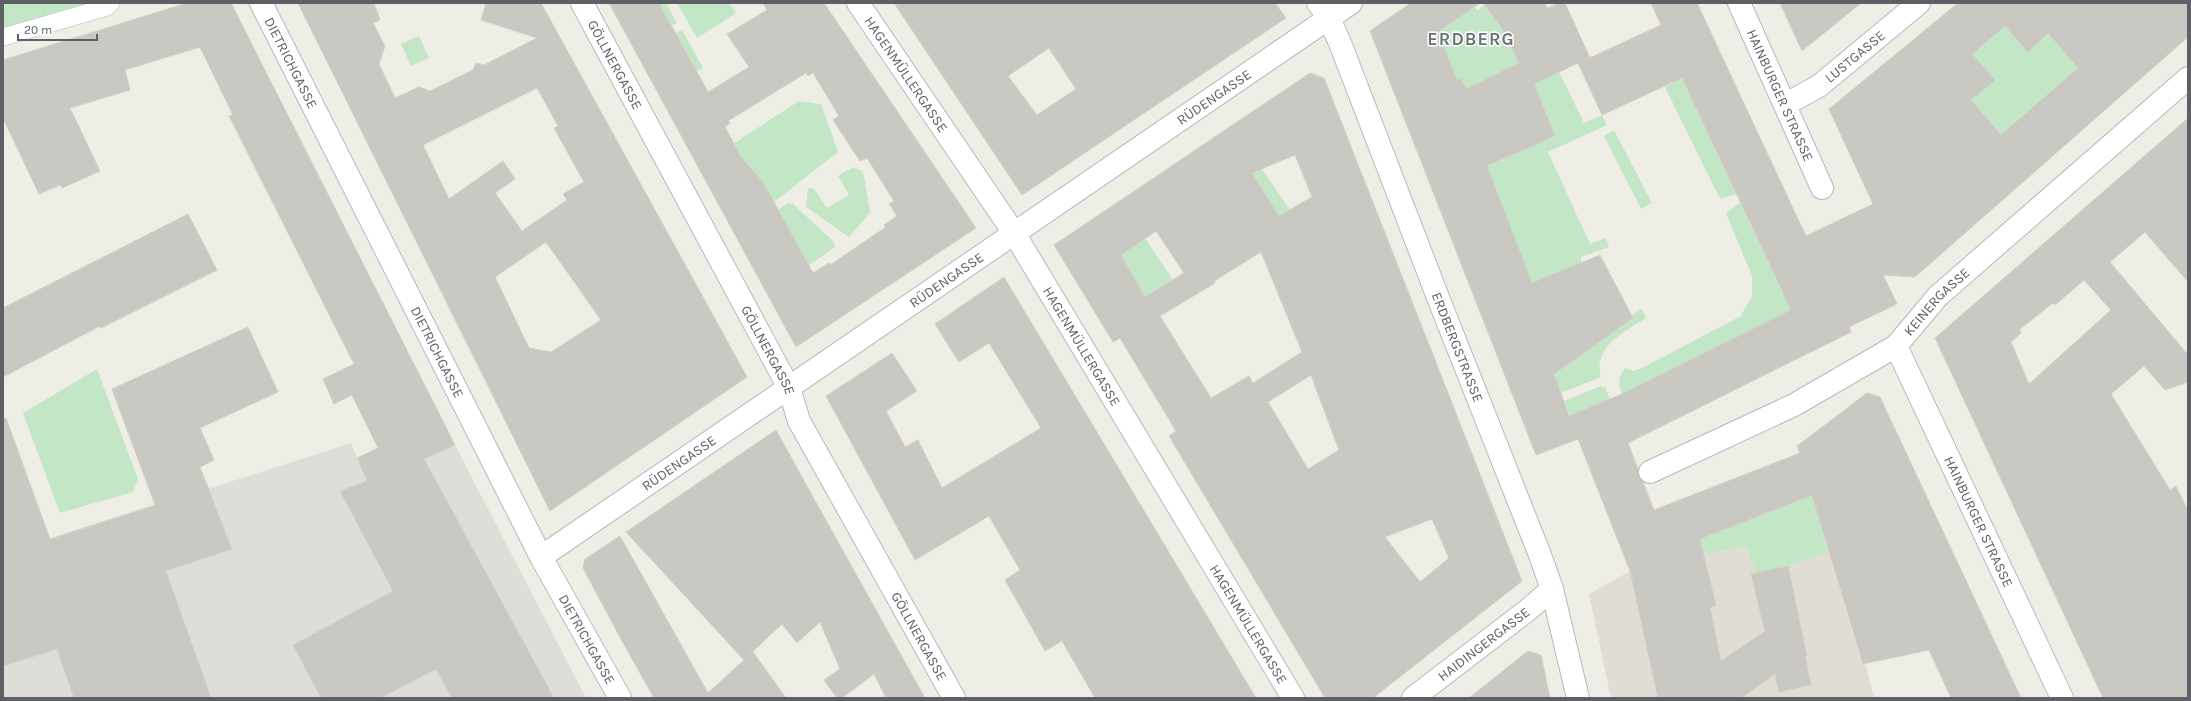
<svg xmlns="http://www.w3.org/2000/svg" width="2191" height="701" font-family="Karla,sans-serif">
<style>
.industrial{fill:#deddd8}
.education{fill:#dfddd4}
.green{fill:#c3e6c6}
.building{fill:#cac8c3;stroke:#d4d0c4;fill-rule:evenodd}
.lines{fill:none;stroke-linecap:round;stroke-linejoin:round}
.pedestrian-casing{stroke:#b6b8bc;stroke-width:18}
.minor-casing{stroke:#b6b8bc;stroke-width:24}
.tertiary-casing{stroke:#b6b8bc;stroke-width:24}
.pedestrian{stroke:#fff;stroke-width:17}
.minor{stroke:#fff;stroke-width:22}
.tertiary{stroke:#fff;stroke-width:22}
.labels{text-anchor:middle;stroke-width:3;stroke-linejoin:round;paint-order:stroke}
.street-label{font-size:14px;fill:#5d6166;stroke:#fff}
.district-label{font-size:18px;font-weight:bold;letter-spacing:1px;fill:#6e7378;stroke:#fff}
</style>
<rect width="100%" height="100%" fill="#efeee6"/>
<!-- industrial -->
<path class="industrial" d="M 351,443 L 367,481 L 424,459 L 455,445 L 586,698 L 3,698 L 3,555 Z"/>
<!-- education -->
<path class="education" d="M 1746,545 L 1756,573 L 1788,566 L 1829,552 L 1850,625 L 1863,664 L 1865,663 L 1874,698 L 1611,698 L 1589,594 L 1630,571 Z"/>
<!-- green -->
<path class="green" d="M 3,3 L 90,3 L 91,5 L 3,32 Z
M 659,3 L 666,3 L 677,23 L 672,25 Z
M 677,3 L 729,3 L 736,13 L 697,38 Z
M 1484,5 L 1503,30 L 1519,63 L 1466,89 L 1461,78 L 1457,80 L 1448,57 L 1434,62 L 1425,41 L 1475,7 L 1477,10 Z
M 2014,18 L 2029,23 L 2014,37 L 2028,51 L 2048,33 L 2086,71 L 2000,138 L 1971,100 L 1960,63 Z
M 682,30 L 703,68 L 697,71 L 676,33 Z
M 419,36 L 429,58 L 411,66 L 401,44 Z
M 1559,72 L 1584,123 L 1602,115 L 1607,125 L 1548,152 L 1590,244 L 1606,238 L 1609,247 L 1581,257 L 1581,263 L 1532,283 L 1487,167 L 1555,136 L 1534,84 Z
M 1682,78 L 1736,194 L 1720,199 L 1665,87 Z
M 799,101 L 821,104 L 838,152 L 774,202 L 763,182 L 741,157 L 733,144 Z
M 1614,130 L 1652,203 L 1641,209 L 1604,136 Z
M 1257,162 L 1290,210 L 1279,216 L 1260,186 L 1245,180 Z
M 853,167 L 861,171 L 864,176 L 870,213 L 849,237 L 806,207 L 808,188 L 814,189 L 827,208 L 849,195 L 838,176 Z
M 788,203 L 793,204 L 834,242 L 835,247 L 809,265 L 778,210 Z
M 1740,203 L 1782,292 L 1789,289 L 1797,307 L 1622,394 C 1618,384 1618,377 1625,368 L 1634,371 L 1644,367 L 1741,316 L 1752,296 L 1752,276 L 1726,213 Z
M 1145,238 L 1173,280 L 1141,299 L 1119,255 Z
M 1642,309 L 1646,318 C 1626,331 1592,347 1601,377 L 1561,393 L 1552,369 L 1568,364 L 1633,318 L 1632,315 Z
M 97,369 L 138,479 L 133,492 L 60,513 L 23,413 Z
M 1601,386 L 1606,388 L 1610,400 L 1570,416 L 1564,401 Z
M 1812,495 L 1829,552 L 1788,566 L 1756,573 L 1746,546 L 1704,554 L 1700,539 Z"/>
<!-- building -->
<path class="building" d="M 187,3 L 231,3 L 455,445 L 424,459 L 554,698 L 452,698 L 436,669 L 380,698 L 321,698 L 293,645 L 393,591 L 340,491 L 367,481 L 357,458 L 378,448 L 352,395 L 334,404 L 323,379 L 354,364 L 229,116 L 233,115 L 200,47 L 125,70 L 130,90 L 70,108 L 100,171 L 62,188 L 60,185 L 39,194 L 3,118 L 3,60 Z
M 298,3 L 374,3 L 380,20 L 373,23 L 385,46 L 379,64 L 395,98 L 419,87 L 430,91 L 473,70 L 476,63 L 484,65 L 537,38 L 481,20 L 486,3 L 541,3 L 747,377 L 550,511 ZM 537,88 L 558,126 L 554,128 L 584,182 L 563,194 L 567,200 L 522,231 L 495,193 L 515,179 L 503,161 L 449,199 L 423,145 ZM 546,242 L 601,320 L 551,352 L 529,348 L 495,277 Z
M 609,3 L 659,3 L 708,92 L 749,67 L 727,34 L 767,10 L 763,3 L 824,3 L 976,228 L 796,347 ZM 806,73 L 808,76 L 813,73 L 839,116 L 833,120 L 860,161 L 867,158 L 894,201 L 889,204 L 897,216 L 884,225 L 886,227 L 830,265 L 829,263 L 813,273 L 763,182 L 741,157 L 725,127 L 730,123 L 728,121 Z
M 894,3 L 1275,3 L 1286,18 L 1022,195 ZM 1049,48 L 1076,89 L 1037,115 L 1008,76 Z
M 1411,3 L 1480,3 L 1438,32 L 1457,80 L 1461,78 L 1466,89 L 1519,63 L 1503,30 L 1483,3 L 1544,3 L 1548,8 L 1559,3 L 1565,3 L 1590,58 L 1583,61 L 1661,25 L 1651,3 L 1697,3 L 1806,236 L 1873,204 L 1829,109 L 1958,3 L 2188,3 L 2188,37 L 1915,277 L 1883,275 L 1897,304 L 1849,327 L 1851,332 L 1628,443 L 1638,469 L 1639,477 L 1643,482 L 1654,510 L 1800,453 L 1797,446 L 1867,393 L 1880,397 L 2021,698 L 1951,698 L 1929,650 L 1863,664 L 1812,495 L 1700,539 L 1716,606 L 1710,608 L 1721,661 L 1765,631 L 1751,574 L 1788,566 L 1807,656 L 1805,656 L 1811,685 L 1779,692 L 1775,674 L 1741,698 L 1658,698 L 1630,571 L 1578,439 L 1536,455 L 1370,31 ZM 2005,26 L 2028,52 L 2048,33 L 2078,68 L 2001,135 L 1971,100 L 1995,80 L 1972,54 ZM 1578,63 L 1602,115 L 1682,78 L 1791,310 L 1622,394 L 1569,416 L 1554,374 L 1633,318 L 1600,255 L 1532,283 L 1487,166 L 1555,136 L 1534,84 Z
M 1780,3 L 1861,3 L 1802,51 Z
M 1310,73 L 1324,78 L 1522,581 L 1373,698 L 1325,698 L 1169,436 L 1176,431 L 1120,338 L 1113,342 L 1054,245 ZM 1295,155 L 1312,197 L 1279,216 L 1252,173 ZM 1156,231 L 1184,273 L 1145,297 L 1121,255 ZM 1261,252 L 1302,352 L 1253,383 L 1249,376 L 1211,398 L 1160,316 L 1215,283 L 1214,281 ZM 1311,375 L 1339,450 L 1308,469 L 1268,402 ZM 1432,519 L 1449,558 L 1420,582 L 1385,537 Z
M 2188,118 L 2188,282 L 2145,232 L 2110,262 L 2188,355 L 2188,382 L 2165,390 L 2144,366 L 2111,394 L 2170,490 L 2176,486 L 2188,511 L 2188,698 L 2103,698 L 1935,338 ZM 2084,280 L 2111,310 L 2029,384 L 2011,342 L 2021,333 L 2019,330 L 2053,303 L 2055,305 Z
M 188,214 L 217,270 L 101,328 L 100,326 L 3,377 L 3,308 Z
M 1004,277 L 1134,494 L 1256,698 L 1095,698 L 1062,641 L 1045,651 L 1005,580 L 1020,570 L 989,516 L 915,560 L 826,396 L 892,353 L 917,391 L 886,411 L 905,447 L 918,440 L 942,488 L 1041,428 L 989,343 L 959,362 L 935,324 Z
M 248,327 L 278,392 L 200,428 L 214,460 L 200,467 L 232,549 L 166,571 L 211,698 L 74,698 L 57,649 L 3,666 L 3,419 L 6,418 L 50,539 L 155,505 L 112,389 Z
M 776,430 L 813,497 L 925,698 L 886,698 L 874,674 L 842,698 L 837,698 L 824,680 L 840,669 L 820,622 L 797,643 L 782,624 L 748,656 L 753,652 L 786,698 L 654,698 L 622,641 L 583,568 L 585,559 L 620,536 L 708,693 L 744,660 L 626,532 Z
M 1528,651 L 1541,655 L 1550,698 L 1469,698 Z"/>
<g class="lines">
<defs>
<path id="pedestrian" d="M 3,37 L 107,7 L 111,3"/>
<g id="minor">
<path id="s1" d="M 261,3 L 541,557 L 620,698"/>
<path id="s2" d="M 582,3 L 789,388 L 799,421 L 954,698"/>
<path id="s3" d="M 858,3 L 1014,233 L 1293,698"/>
<path id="s4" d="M 1739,3 L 1822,188"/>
<path id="s5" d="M 1786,104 L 1819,86 L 1919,3"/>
<path id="s6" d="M 1896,346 L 2062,698"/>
<path id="s7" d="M 1650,472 L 1794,405 L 1896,346 L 1938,296 L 2188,78"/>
<path id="s8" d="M 541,557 L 1351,3"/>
<path id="s9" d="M 1413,698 L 1529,609 L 1552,589"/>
</g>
<g id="tertiary">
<path id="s10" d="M 1318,3 L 1329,18 L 1340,43 L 1439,300 L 1540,555 L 1552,589 L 1578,698"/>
</g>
</defs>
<!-- pedestrian casing -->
<use href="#pedestrian" class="pedestrian-casing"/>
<!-- minor casing -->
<use href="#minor" class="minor-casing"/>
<!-- tertiary casing -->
<use href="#tertiary" class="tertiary-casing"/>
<!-- pedestrian -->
<use href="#pedestrian" class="pedestrian"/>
<!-- minor -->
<use href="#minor" class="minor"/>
<!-- tertiary -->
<use href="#tertiary" class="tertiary"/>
</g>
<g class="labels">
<!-- street labels -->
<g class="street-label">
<text dy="5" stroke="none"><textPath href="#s5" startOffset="84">LUSTGASSE</textPath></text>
<text dy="5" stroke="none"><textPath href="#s1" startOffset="67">DIETRICHGASSE</textPath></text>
<text dy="5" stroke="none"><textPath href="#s2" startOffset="70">GÖLLNERGASSE</textPath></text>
<text dy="5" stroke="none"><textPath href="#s3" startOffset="86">HAGENMÜLLERGASSE</textPath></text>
<text dy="5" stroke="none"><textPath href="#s4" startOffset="101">HAINBURGER STRASSE</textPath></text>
<text dy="5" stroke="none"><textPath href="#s8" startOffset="815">RÜDENGASSE</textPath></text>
<text dy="5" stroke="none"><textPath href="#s8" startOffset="491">RÜDENGASSE</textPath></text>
<text dy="5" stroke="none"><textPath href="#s7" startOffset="337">KEINERGASSE</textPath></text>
<text dy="5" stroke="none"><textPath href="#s3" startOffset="410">HAGENMÜLLERGASSE</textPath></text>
<text dy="5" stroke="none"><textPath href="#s10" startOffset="372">ERDBERGSTRASSE</textPath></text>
<text dy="5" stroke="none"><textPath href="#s2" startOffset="394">GÖLLNERGASSE</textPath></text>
<text dy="5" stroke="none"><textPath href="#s1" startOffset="391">DIETRICHGASSE</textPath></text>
<text dy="5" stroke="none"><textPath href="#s8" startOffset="167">RÜDENGASSE</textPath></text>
<text dy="5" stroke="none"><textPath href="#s6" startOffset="194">HAINBURGER STRASSE</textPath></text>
<text dy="5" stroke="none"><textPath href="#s3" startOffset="734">HAGENMÜLLERGASSE</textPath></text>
<text dy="5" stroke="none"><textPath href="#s2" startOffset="718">GÖLLNERGASSE</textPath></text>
<text dy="5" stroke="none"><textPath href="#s1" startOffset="715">DIETRICHGASSE</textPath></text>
<text dy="5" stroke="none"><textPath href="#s9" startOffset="89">HAIDINGERGASSE</textPath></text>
</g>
<!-- district labels -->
<g class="district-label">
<text x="1471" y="45">ERDBERG</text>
</g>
</g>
<!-- border -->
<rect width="2191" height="701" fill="none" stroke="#5d6166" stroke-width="8"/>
<!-- scale -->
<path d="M18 34v6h79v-6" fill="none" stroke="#5d6166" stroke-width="2"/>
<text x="24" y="34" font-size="12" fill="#5d6166" stroke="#ffffff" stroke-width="3" paint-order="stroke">20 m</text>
</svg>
